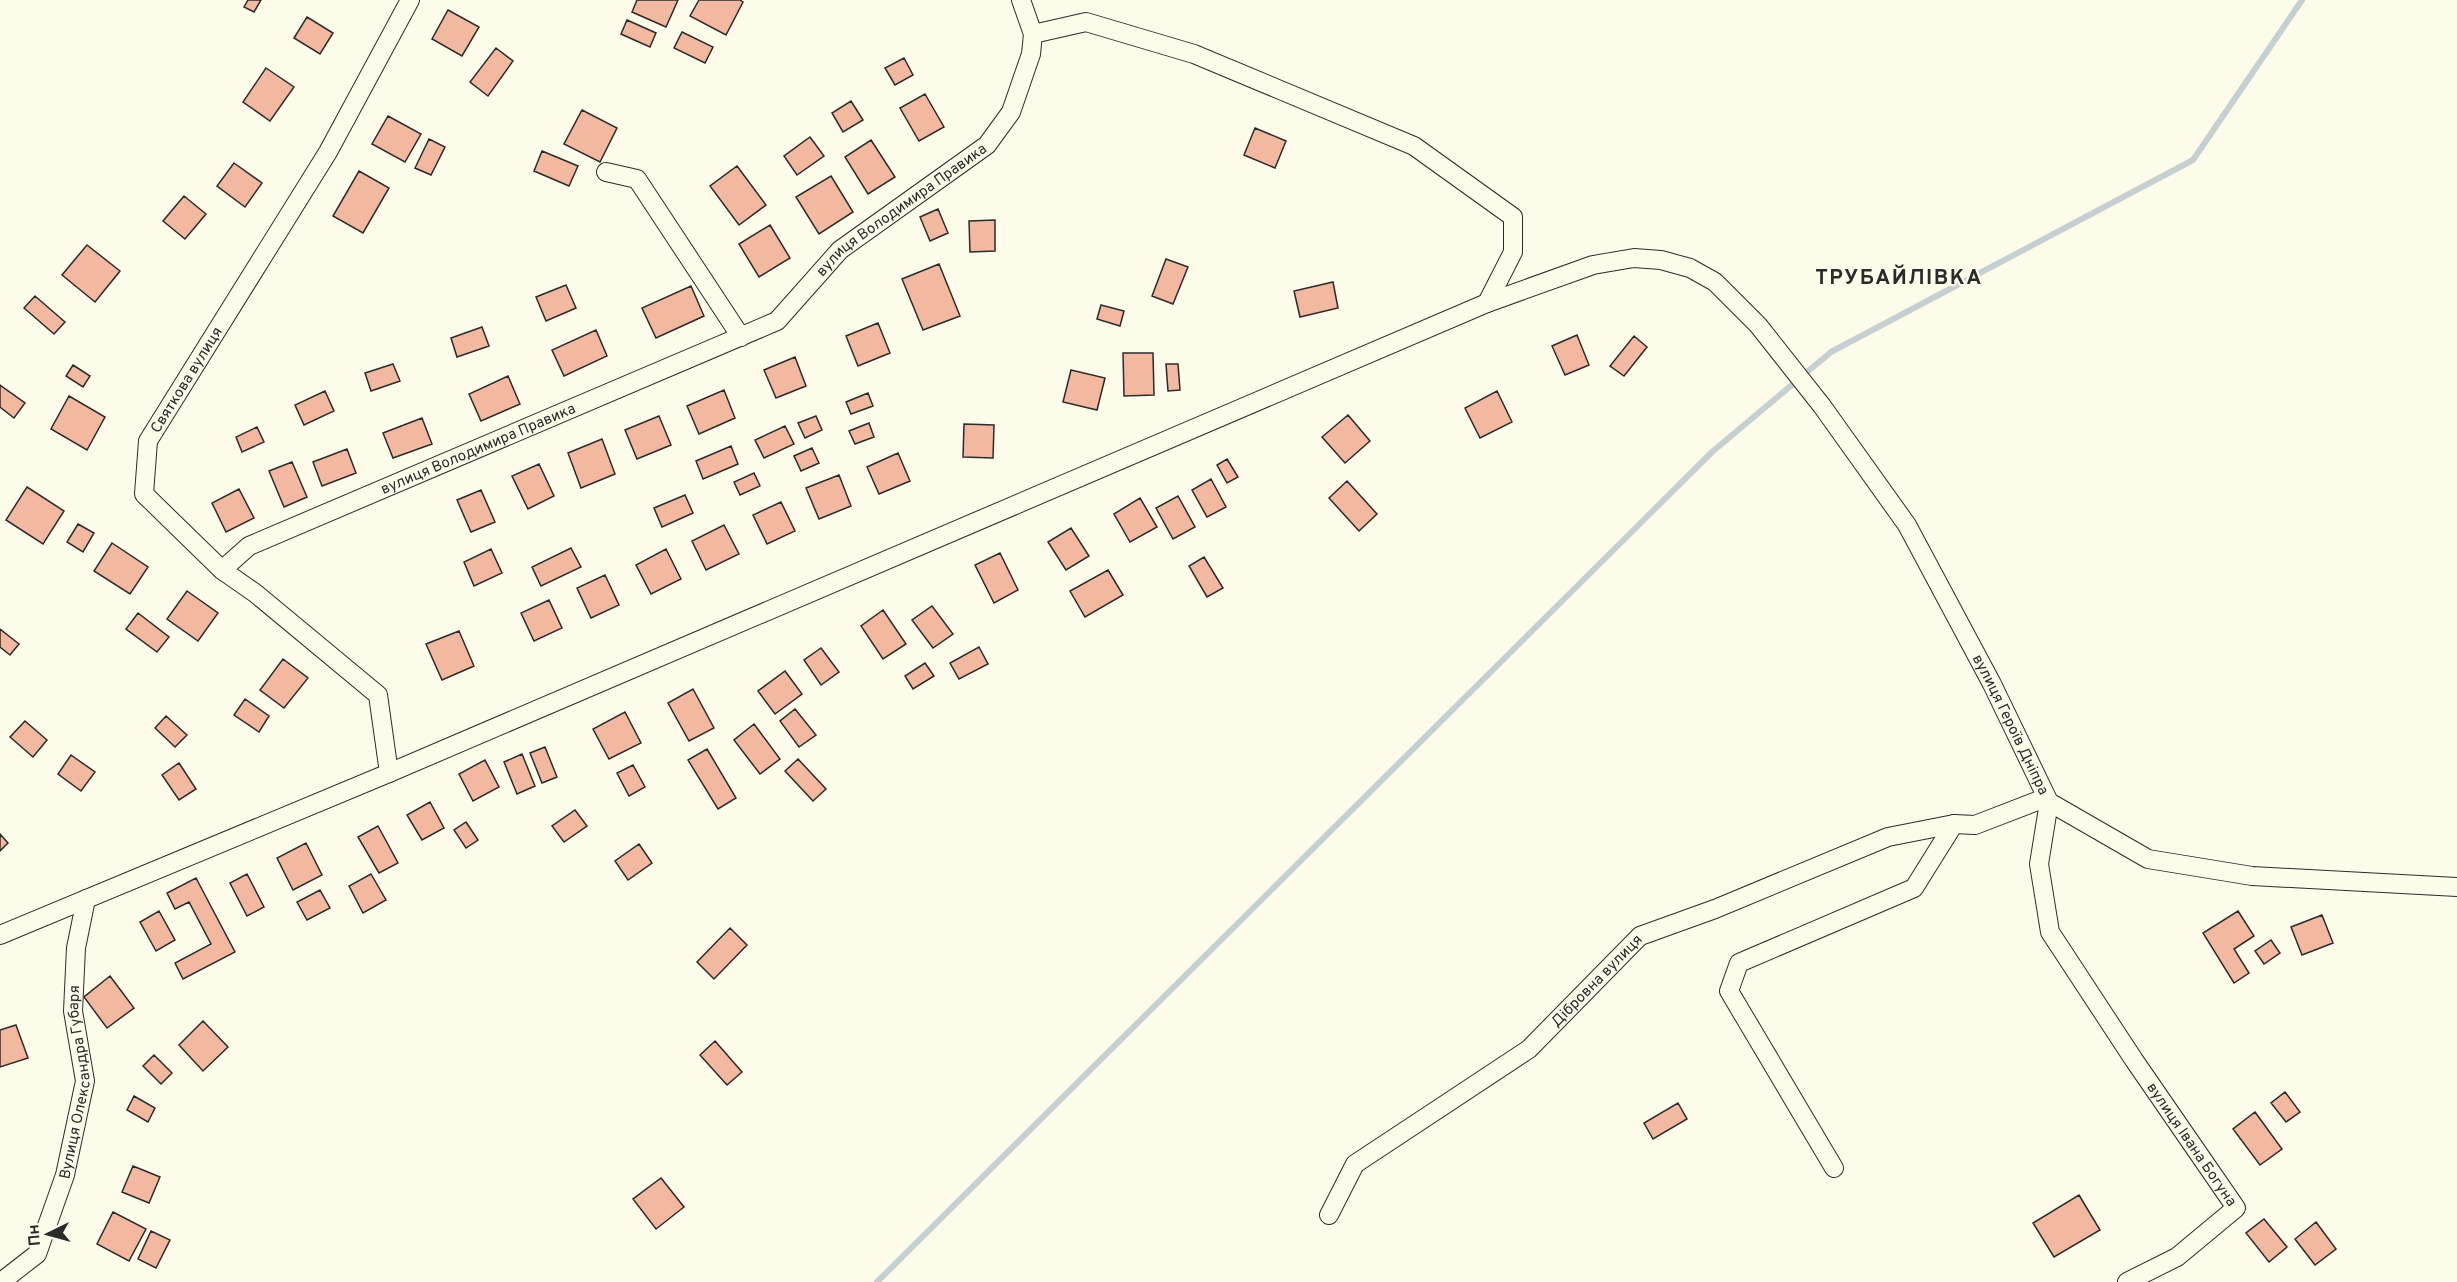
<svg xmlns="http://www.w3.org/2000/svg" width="2457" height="1282" font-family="Overpass,sans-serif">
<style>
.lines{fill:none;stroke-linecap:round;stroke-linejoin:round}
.stream{stroke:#c7d0d0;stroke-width:6}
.building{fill:#f2b8a0;stroke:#2b2b2b;stroke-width:1.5}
.minor-casing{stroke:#2b2b2b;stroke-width:20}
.minor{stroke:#fdfbea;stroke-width:18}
.labels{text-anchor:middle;stroke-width:4.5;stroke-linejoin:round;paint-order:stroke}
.street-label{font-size:15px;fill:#2b2b2b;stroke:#fdfbea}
.district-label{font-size:21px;font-weight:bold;letter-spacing:1.5px;fill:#2b2b2b;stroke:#fdfbea}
</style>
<rect width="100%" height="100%" fill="#fdfbea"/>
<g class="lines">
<!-- stream -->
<path class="stream" d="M 877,1282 L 1712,452 L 1831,352 L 2193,160 L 2302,0"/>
</g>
<!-- building -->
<path class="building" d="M 248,0 L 261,0 L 254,12 L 244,7 Z
M 637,0 L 678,0 L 666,27 L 632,12 Z
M 699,0 L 740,0 L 743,2 L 726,35 L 690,16 Z
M 448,10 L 479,27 L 462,56 L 432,39 Z
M 307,17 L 333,33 L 320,54 L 294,38 Z
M 627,20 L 656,33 L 650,47 L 621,34 Z
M 682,32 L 713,47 L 705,63 L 674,48 Z
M 496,48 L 513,61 L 488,96 L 470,82 Z
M 904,58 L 913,75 L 895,85 L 885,68 Z
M 266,68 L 294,87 L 270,121 L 243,102 Z
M 925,94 L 944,127 L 919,141 L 900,108 Z
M 851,101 L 863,120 L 843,132 L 832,113 Z
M 582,110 L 617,128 L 600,162 L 564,144 Z
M 388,116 L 421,134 L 405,162 L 372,144 Z
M 1255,128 L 1286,141 L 1275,168 L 1244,155 Z
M 810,137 L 824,156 L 797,175 L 784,156 Z
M 429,139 L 445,147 L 431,175 L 415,168 Z
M 871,140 L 895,177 L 868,194 L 845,157 Z
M 542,151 L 578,166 L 569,186 L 534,171 Z
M 234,163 L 262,183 L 245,207 L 217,186 Z
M 737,166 L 766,205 L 739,225 L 710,186 Z
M 359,171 L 389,188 L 363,233 L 333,216 Z
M 831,176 L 853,212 L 819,234 L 796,197 Z
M 184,196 L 206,214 L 185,239 L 163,221 Z
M 938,209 L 948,233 L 930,241 L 920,217 Z
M 995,220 L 995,251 L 970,252 L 969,221 Z
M 770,225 L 790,258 L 759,277 L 739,244 Z
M 87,245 L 120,271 L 95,302 L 62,275 Z
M 1166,259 L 1188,267 L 1173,304 L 1152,296 Z
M 939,264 L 960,316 L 923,330 L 902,279 Z
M 1333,282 L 1338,308 L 1300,317 L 1294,291 Z
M 566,285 L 576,308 L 546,321 L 536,297 Z
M 691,286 L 704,316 L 656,338 L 642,308 Z
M 35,296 L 65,322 L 54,334 L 24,308 Z
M 1101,305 L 1124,311 L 1120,326 L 1097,319 Z
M 878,323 L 890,353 L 858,366 L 846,336 Z
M 482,327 L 489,346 L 457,357 L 451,338 Z
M 596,330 L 607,356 L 564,376 L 552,350 Z
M 1577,335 L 1589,365 L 1565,375 L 1552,346 Z
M 1634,336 L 1647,347 L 1624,376 L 1610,366 Z
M 1123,353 L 1153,353 L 1154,395 L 1124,396 Z
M 795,357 L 806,386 L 776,398 L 764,370 Z
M 393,364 L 400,381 L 371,391 L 365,373 Z
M 1166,364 L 1178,364 L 1180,390 L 1168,391 Z
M 73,365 L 90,376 L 83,387 L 66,376 Z
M 1071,370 L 1105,378 L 1097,410 L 1063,402 Z
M 508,376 L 520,404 L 481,421 L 469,394 Z
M 0,385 L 25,403 L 14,418 L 0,407 Z
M 724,390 L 735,418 L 699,434 L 687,406 Z
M 325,391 L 334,411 L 304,425 L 295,405 Z
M 1497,391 L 1512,422 L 1480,438 L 1465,408 Z
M 868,393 L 873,406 L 851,414 L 846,402 Z
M 69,396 L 105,417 L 87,450 L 51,429 Z
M 1348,415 L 1370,441 L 1345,463 L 1322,437 Z
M 659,416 L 671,445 L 637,459 L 625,430 Z
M 816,416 L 822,430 L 805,438 L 798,423 Z
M 422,418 L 432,444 L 393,458 L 383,433 Z
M 869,423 L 874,437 L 855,444 L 849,431 Z
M 964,424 L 994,425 L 993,458 L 963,457 Z
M 785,426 L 794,444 L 764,458 L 755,440 Z
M 257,427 L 264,442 L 242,452 L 236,437 Z
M 602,439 L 615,474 L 581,488 L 568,453 Z
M 731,446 L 738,464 L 703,479 L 696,461 Z
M 812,448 L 819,463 L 801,471 L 794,456 Z
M 347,449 L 356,473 L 322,486 L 313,462 Z
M 898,453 L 910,481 L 879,494 L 867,467 Z
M 1227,459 L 1238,477 L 1227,483 L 1217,465 Z
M 292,462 L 307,497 L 284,507 L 269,471 Z
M 539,464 L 554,496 L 528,509 L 512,476 Z
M 754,473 L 760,486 L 740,495 L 734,482 Z
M 839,475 L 851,506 L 819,519 L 806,488 Z
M 1211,479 L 1226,507 L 1207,517 L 1192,490 Z
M 1347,481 L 1377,514 L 1359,531 L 1329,498 Z
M 27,487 L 64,511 L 43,544 L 6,520 Z
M 239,489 L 254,518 L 226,532 L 212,503 Z
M 481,490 L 495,522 L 471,532 L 457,500 Z
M 685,495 L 693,513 L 662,527 L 654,508 Z
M 1178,496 L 1195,527 L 1173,539 L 1156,508 Z
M 1140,498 L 1157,527 L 1130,542 L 1114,514 Z
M 781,502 L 795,531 L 767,544 L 753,515 Z
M 78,524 L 94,533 L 83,552 L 67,542 Z
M 724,525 L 739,554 L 706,570 L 692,541 Z
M 1071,528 L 1089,556 L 1066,570 L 1048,542 Z
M 112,543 L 148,567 L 130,594 L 94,571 Z
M 571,548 L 581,567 L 541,586 L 532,567 Z
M 491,549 L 502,573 L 474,586 L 464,562 Z
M 666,549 L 681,579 L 651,594 L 636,565 Z
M 1000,553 L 1018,590 L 994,603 L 975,565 Z
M 1204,557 L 1223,588 L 1207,597 L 1189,566 Z
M 1108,570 L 1123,595 L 1085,617 L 1070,591 Z
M 605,575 L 619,605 L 591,618 L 577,588 Z
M 187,591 L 218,613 L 198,641 L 167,619 Z
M 549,600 L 562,628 L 534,641 L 521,613 Z
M 932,606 L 953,634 L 933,648 L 912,620 Z
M 883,610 L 906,644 L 883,659 L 861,626 Z
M 138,613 L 169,637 L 157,652 L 126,629 Z
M 0,629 L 19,644 L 10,655 L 0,647 Z
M 459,631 L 474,666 L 442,680 L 426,644 Z
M 979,647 L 988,664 L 959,679 L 950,663 Z
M 821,648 L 839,672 L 821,685 L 804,660 Z
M 283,659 L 308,678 L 284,708 L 260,690 Z
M 925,663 L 934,676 L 913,689 L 905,676 Z
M 785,671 L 802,694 L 775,714 L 758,691 Z
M 693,689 L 714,728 L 689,741 L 668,703 Z
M 245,699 L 269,716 L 259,732 L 234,715 Z
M 795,709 L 816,735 L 799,747 L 780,721 Z
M 625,712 L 641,743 L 609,759 L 593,729 Z
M 166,716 L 187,735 L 175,747 L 155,728 Z
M 25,721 L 47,740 L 33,757 L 10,737 Z
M 754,724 L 780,759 L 760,774 L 734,740 Z
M 545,747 L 557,777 L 542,783 L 530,753 Z
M 707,749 L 736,798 L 718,809 L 688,760 Z
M 522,754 L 535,786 L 517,794 L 504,762 Z
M 71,755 L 95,772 L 81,791 L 58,774 Z
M 798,759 L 826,789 L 813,801 L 785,771 Z
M 485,760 L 499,787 L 473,801 L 459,774 Z
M 179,763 L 196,789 L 179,800 L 162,775 Z
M 633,765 L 645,787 L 629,796 L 617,773 Z
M 430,802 L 444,828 L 422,840 L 407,815 Z
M 575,810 L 587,826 L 564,842 L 552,826 Z
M 466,822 L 478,840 L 466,848 L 454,830 Z
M 378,826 L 398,863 L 379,873 L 358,837 Z
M 0,834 L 8,843 L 0,851 Z
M 306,843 L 322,875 L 293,890 L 277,858 Z
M 639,844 L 652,863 L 628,880 L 615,861 Z
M 247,874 L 264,907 L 247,916 L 230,883 Z
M 371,874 L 386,900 L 363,913 L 349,886 Z
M 196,878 L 235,952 L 183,979 L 175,963 L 211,944 L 189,902 L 175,909 L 167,893 Z
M 320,890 L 330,908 L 307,920 L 297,902 Z
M 159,911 L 175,940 L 156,951 L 140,922 Z
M 2238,911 L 2254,936 L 2234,949 L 2249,973 L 2234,983 L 2203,933 Z
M 2322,915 L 2333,943 L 2302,955 L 2291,927 Z
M 730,928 L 747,945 L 714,979 L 697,962 Z
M 2271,940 L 2280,953 L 2264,964 L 2255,951 Z
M 110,976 L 134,1008 L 107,1028 L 84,997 Z
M 203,1021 L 228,1047 L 203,1071 L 179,1045 Z
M 16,1025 L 28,1058 L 0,1067 L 0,1030 Z
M 715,1041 L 742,1072 L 727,1085 L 700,1055 Z
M 154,1055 L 172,1073 L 161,1084 L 143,1066 Z
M 2285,1092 L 2300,1112 L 2286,1122 L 2271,1103 Z
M 134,1096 L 155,1108 L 148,1122 L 127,1110 Z
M 1678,1103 L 1687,1119 L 1653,1139 L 1644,1123 Z
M 2255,1112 L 2282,1149 L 2260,1165 L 2233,1129 Z
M 133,1166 L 160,1177 L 149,1203 L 122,1192 Z
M 661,1178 L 684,1207 L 656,1229 L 633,1199 Z
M 2079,1195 L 2100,1230 L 2054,1257 L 2033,1223 Z
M 113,1212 L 146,1229 L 129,1261 L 97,1244 Z
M 2264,1219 L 2287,1247 L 2269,1262 L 2246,1233 Z
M 2316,1222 L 2336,1249 L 2315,1265 L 2295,1239 Z
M 151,1231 L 170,1240 L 156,1268 L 138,1259 Z"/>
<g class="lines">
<defs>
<g id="minor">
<path d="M 1021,0 L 1033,34"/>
<path d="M 606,172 L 637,179 L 741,337"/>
<path id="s1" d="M 222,570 L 249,546 L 777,321 L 840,250 L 987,145 L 1011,112 L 1031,54 L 1033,34 L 1086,22 L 1194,54 L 1414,146 L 1513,217 L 1513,252 L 1487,303"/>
<path id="s2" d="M 389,773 L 378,695 L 255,593 L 222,570 L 144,494 L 148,441 L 328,152 L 410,0"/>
<path id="s3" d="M 2049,802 L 2039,864 L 2050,932 L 2134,1060 L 2236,1208 L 2177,1257 L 2127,1282"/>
<path id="s4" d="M 0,935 L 389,773 L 1487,303 L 1593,265 L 1634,258 L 1661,260 L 1690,268 L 1715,282 L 1758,325 L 1822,406 L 1907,525 L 1992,684 L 2049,802 L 2148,859 L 2252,876 L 2457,887"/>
<path d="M 1834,1168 L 1729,991 L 1739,963 L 1914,888 L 1954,824"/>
<path id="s5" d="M 1329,1215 L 1355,1164 L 1529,1049 L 1640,936 L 1715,909 L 1888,837 L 1954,824 L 1975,825 L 2045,798"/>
<path id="s6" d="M 1,1282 L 37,1254 L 65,1175 L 85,1081 L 73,1011 L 76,948 L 86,899"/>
</g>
</defs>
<!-- minor casing -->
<use href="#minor" class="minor-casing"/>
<!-- minor -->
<use href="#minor" class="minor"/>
</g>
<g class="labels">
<!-- street labels -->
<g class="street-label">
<text dy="5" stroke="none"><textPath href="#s1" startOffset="778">вулиця Володимира Правика</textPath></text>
<text dy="5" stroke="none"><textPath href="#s2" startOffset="513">Святкова вулиця</textPath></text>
<text dy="5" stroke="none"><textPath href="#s1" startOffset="285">вулиця Володимира Правика</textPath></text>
<text dy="5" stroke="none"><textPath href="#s4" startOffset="2391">вулиця Героїв Дніпра</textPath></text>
<text dy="5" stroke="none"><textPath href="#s5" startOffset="362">Дібровна вулиця</textPath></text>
<text dy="5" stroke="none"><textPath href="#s6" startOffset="224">Вулиця Олександра Губаря</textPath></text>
<text dy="5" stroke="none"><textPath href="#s3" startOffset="387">вулиця Івана Богуна</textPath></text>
</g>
<!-- district labels -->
<g class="district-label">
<text x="1899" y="284">ТРУБАЙЛІВКА</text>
</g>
</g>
<!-- north arrow -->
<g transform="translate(48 1234) rotate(265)" stroke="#fdfbea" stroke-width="4.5" paint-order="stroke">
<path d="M0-4.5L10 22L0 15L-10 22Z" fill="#2b2b2b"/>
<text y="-9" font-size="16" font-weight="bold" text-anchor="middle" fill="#2b2b2b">Пн</text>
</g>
</svg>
